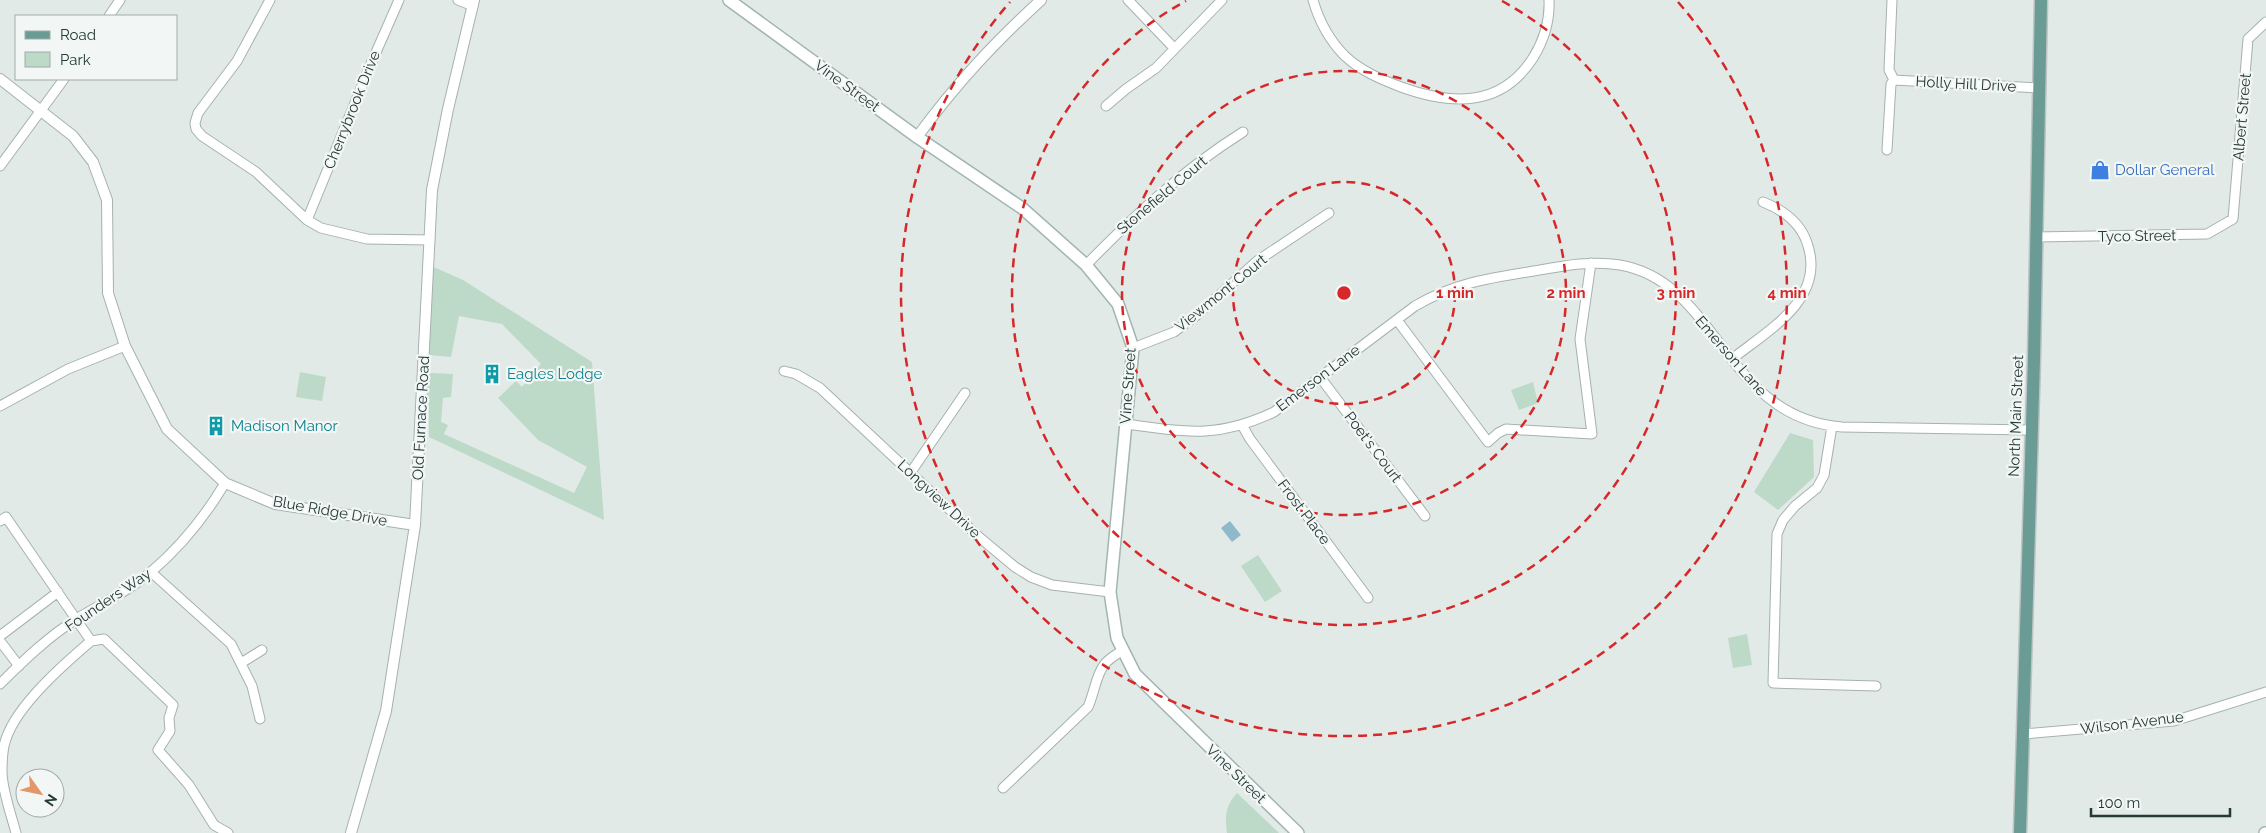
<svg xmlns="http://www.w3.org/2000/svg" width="2266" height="833" font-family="Raleway,sans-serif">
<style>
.green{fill:#bdd9c8}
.water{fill:#8fb9ca}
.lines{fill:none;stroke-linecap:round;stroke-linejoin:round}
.minor-casing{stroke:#a5b2af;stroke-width:11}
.tertiary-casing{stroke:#a5b2af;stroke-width:12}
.secondary-casing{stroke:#a2b5b1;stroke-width:14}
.primary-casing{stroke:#bdc4c3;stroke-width:15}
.minor{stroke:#fff;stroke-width:9}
.tertiary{stroke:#fff;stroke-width:10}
.secondary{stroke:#fff;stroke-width:11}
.primary{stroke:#6b9b95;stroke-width:12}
.ring{fill:none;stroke:#d62828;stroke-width:2.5;stroke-dasharray:9 6}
.labels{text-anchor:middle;stroke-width:4.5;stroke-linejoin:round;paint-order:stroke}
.street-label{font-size:15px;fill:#243a37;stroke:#f2f7f5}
.shop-label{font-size:15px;fill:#366cbe;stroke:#f2f7f5;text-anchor:start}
.culture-label{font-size:15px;fill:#0d838f;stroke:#f2f7f5;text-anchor:start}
.centre{fill:#d62828;stroke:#f2f7f5;stroke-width:2.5}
.ring-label{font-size:15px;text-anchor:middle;font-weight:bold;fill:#d62828;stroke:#f2f7f5;stroke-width:4.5;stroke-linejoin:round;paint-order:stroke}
</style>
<rect width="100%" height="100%" fill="#e2eae8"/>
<!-- green -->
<path class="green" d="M 436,268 L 463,280 L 592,362 L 604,520 L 429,437 L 428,374 L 432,373 L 453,374 L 451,397 L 443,398 L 441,422 L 448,425 L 444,434 L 574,493 L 587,467 L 538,440 L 498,398 L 516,381 L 522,387 L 541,364 L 502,324 L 459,316 L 451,357 L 429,355 L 430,269 Z
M 300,372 L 326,377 L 322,401 L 296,397 Z
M 1533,382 L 1538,403 L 1519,410 L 1511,390 Z
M 1790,433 L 1813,440 L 1814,477 L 1778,510 L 1754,492 Z
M 1258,555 L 1282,591 L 1265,602 L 1241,566 Z
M 1747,634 L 1752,665 L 1733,668 L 1728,638 Z
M 1237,793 L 1279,833 L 1227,833 C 1225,816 1225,806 1237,793 Z"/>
<!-- water -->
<path class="water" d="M 1230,521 L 1241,535 L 1232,542 L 1221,528 Z"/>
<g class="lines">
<defs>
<path id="minor" d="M 270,0 L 237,61 L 198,113 L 195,123 L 196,129 L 202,136 L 256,172 L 307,220 L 321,228 L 367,239 L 430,240
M 458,0 L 473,6
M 1128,0 L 1174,48
M 1313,0 C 1319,21 1329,40 1345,56 C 1361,71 1380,79 1401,87 C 1451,105 1501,108 1533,58 C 1544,40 1550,21 1549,0
M 109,16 L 120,0
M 1894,80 L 2039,88
M 1106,106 L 1126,89 L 1156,68 L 1222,0
M 1887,150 L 1891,84 L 1894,80 L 1889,70 L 1892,0
M 0,166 L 64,79
M 307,220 L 370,66 L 399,0
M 2036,237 L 2207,234 L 2233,219 L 2248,39 L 2266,22
M 1086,265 C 1135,215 1184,169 1243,132
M 1397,320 L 1488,442 L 1498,433 L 1506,429 L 1592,434 L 1580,339 L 1591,263
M 1133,348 L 1174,332 L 1197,315 L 1257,261 L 1329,213
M 1732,359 C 1767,331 1825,300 1808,246 C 1802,224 1783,210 1763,202
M 784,371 L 796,374 L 820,388 L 979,537 L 1015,567 L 1031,577 L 1052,585 L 1110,592
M 1320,377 L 1425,516
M 0,406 L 68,369 L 125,346
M 1126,424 C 1185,432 1217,439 1274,412 L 1415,306 C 1454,283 1490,278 1534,271 C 1562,266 1592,260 1620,265 C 1719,282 1724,418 1842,427 L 2032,430
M 1242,425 L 1250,439 L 1368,598
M 1832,426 L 1824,475 L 1817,488 L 1795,506 L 1783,520 L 1777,534 L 1773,683 L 1876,686
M 911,472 L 965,393
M 0,521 L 6,517 L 91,641 L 104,639 L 173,705 L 169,718 L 170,731 L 158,750 L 189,785 L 214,825 L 228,833
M 151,572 L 231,644 L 252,686 L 260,719
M 0,636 L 58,592
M 0,641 L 19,666
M 241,663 L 262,650
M 0,684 C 24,660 49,636 78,618 C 103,603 130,590 152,571 C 180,547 206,515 225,483
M 2024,734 L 2174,721 L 2266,692
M 1003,788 L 1088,707 C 1094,694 1096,675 1104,665 C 1108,659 1117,654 1123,650
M 16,833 C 11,814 3,793 2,773 C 2,762 2,749 6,739 C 17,705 64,664 91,641"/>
<path id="tertiary" d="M 0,79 L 73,136 L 93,162 L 107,200 L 108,293 L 125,346 L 167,429 L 225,483 L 275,504 L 415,525
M 917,137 C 956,84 992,45 1041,0
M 351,833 L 386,711 L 415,525 L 432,190 L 448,109 L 474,0"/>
<path id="secondary" d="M 729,0 L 917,137 L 1022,208 L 1086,265 L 1118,304 L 1133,348 L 1110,592 L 1117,638 L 1135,674 L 1298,833
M 2265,833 L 2266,833"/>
<path id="primary" d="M 2020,833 L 2034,359 L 2041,0"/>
</defs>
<!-- minor casing -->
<use href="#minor" class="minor-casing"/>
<!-- tertiary casing -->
<use href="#tertiary" class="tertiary-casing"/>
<!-- secondary casing -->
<use href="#secondary" class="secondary-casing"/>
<!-- primary casing -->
<use href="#primary" class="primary-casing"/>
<!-- minor -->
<use href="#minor" class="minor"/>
<!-- tertiary -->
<use href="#tertiary" class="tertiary"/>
<!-- secondary -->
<use href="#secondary" class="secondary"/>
<!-- primary -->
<use href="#primary" class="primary"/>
</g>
<!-- distance rings -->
<g class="ring">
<circle cx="1344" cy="293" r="111"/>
<circle cx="1344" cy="293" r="222"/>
<path d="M1502 1A332 332 0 1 1 1186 1"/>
<path d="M1678 2A443 443 0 1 1 1010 2"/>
</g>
<!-- icons -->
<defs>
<symbol id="shop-bare" viewBox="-9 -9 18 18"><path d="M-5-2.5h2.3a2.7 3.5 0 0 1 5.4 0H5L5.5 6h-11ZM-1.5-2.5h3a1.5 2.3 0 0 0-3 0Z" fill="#3f7fe0" stroke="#f2f7f5" stroke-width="2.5" paint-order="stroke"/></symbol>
<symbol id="building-bare" viewBox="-9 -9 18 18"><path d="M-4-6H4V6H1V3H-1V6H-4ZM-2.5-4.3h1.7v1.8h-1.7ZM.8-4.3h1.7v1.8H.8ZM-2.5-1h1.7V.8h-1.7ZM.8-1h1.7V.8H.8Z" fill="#0f9aa8" stroke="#f2f7f5" stroke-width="2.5" paint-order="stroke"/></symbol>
</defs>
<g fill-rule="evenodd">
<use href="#shop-bare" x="2086" y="156" width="28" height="28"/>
<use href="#building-bare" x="478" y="360" width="28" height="28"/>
<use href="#building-bare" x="202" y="412" width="28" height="28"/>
</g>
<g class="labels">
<!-- street labels -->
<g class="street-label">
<text transform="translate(1966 84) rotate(3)" y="5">Holly Hill Drive</text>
<text transform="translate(847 86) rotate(36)" y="5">Vine Street</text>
<text transform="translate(352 110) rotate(-68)" y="5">Cherrybrook Drive</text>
<text transform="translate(2242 117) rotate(-85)" y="5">Albert Street</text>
<text transform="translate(1162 195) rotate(-40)" y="5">Stonefield Court</text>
<text transform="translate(2137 236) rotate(-1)" y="5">Tyco Street</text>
<text transform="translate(1221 293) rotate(-39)" y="5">Viewmont Court</text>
<text transform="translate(1731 356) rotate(49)" y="5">Emerson Lane</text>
<text transform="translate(1318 378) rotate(-37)" y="5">Emerson Lane</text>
<text transform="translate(1128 386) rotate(-86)" y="5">Vine Street</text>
<text transform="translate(2016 416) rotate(-88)" y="5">North Main Street</text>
<text transform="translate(421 418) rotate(-87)" y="5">Old Furnace Road</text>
<text transform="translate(1373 447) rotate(53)" y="5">Poet's Court</text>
<text transform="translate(939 499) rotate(43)" y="5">Longview Drive</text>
<text transform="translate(330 511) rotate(10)" y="5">Blue Ridge Drive</text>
<text transform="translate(1304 512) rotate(53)" y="5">Frost Place</text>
<text transform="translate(108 600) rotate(-34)" y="5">Founders Way</text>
<text transform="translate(2132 723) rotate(-7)" y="5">Wilson Avenue</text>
<text transform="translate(1236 774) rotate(44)" y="5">Vine Street</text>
</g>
<!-- shop labels -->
<g class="shop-label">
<text x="2115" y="175">Dollar General</text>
</g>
<!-- culture labels -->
<g class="culture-label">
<text x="507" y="379">Eagles Lodge</text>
<text x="231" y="431">Madison Manor</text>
</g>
</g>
<circle cx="1344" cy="293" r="8" class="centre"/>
<g class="ring-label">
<text x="1455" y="298">1 min</text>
<text x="1566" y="298">2 min</text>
<text x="1676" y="298">3 min</text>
<text x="1787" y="298">4 min</text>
</g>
<!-- legend -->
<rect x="15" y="15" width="162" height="65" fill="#f2f7f5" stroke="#a0aba9"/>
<rect x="25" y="31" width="25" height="8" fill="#6b9b95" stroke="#a0aba9"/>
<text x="60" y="40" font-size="15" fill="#243a37">Road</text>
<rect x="25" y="52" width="25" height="15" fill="#bdd9c8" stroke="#a0aba9"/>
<text x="60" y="65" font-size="15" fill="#243a37">Park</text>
<!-- north arrow -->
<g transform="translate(40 793) rotate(123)"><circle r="24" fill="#f2f7f5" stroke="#a0aba9"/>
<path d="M0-4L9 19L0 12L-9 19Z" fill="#e39667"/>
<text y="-8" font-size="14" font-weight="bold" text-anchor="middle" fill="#243a37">N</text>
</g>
<!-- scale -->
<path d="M2091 808v8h139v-8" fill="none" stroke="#243a37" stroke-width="2.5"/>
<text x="2098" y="808" font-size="15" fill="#243a37" stroke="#f2f7f5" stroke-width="4" paint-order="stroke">100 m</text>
</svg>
